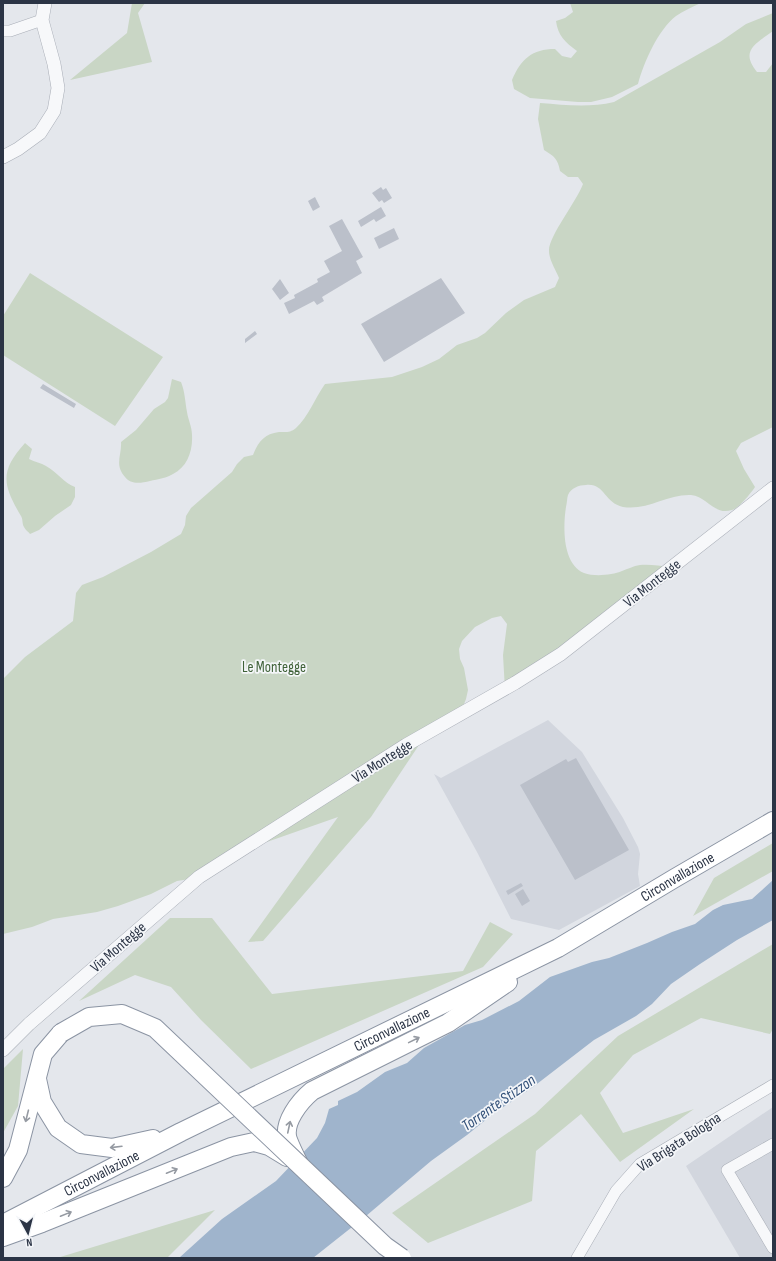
<svg xmlns="http://www.w3.org/2000/svg" width="776" height="1261" font-family="'Sofia Sans Condensed',sans-serif">
<style>
.built{fill:#d2d6de}
.green{fill:#c9d6c5}
.water{fill:#9fb4cc}
.building{fill:#bbc0ca}
.lines{fill:none;stroke-linecap:round;stroke-linejoin:round}
.minor-casing{stroke:#a9aeb7;stroke-width:12}
.tertiary-casing{stroke:#a9aeb7;stroke-width:14}
.trunk-casing{stroke:#8b94a3;stroke-width:20}
.minor{stroke:#f7f8fa;stroke-width:11}
.tertiary{stroke:#f7f8fa;stroke-width:13}
.trunk{stroke:#fff;stroke-width:18}
.trunk-bridge-casing{stroke:#8b94a3;stroke-width:20;stroke-linecap:butt}
.trunk-bridge{stroke:#fff;stroke-width:18}
.oneway{stroke:#959aa2}
.labels{text-anchor:middle;stroke-width:3.5;stroke-linejoin:round;paint-order:stroke}
.street-label{font-size:15px;fill:#2b3445;stroke:#f4f6f9}
.park-label{font-size:15px;fill:#3f6138;stroke:#f4f6f9}
.water-label{font-size:16px;font-style:italic;fill:#34527a;stroke:#f4f6f9}
</style>
<rect width="100%" height="100%" fill="#e4e7ec"/>
<!-- built -->
<path class="built" d="M 548,720 L 582,752 L 623,818 L 638,847 L 640,854 L 638,874 L 640,886 L 559,930 L 511,919 L 477,852 L 434,774 L 441,778 Z
M 773,1107 L 773,1258 L 740,1258 L 686,1166 Z"/>
<!-- green -->
<path class="green" d="M 132,3 L 145,3 L 138,13 L 152,62 L 70,80 L 127,33 Z
M 570,3 L 701,3 C 692,7 683,11 676,16 C 658,30 644,62 638,84 L 612,97 L 591,102 L 578,102 L 530,98 L 514,89 L 512,80 C 521,59 532,49 555,49 L 562,56 L 571,58 L 577,51 C 565,42 558,36 556,21 L 565,18 L 573,12 Z
M 773,13 L 773,31 C 757,43 739,50 757,72 L 766,72 L 773,63 L 773,427 L 741,443 L 736,451 L 744,469 L 755,487 C 751,493 739,508 732,510 C 714,516 707,496 691,495 C 667,494 647,511 623,507 C 604,503 605,483 586,485 C 579,485 571,488 568,495 C 567,498 567,503 566,507 C 563,526 562,564 584,573 C 595,577 612,575 622,571 C 628,569 633,566 640,565 C 650,564 660,566 670,567 L 505,690 L 503,655 L 507,624 L 501,616 L 492,618 L 475,627 L 462,641 L 459,649 L 460,659 L 464,668 L 468,690 L 466,699 L 458,719 L 421,742 L 371,817 L 263,941 L 248,942 L 338,817 L 224,857 L 196,878 L 177,881 L 151,894 L 118,906 L 97,912 L 53,919 L 32,927 L 3,934 L 3,679 L 25,657 L 73,621 L 76,593 L 82,585 L 103,577 L 151,552 L 181,534 L 185,525 L 186,516 L 191,508 L 232,472 L 237,464 L 244,457 L 253,455 C 258,442 264,434 279,432 C 286,432 290,433 296,428 C 308,417 315,398 325,384 L 392,377 L 422,367 L 439,359 L 457,345 L 477,338 L 485,333 L 506,313 L 524,300 L 555,287 L 559,278 C 556,270 549,260 549,251 C 548,237 577,201 583,184 L 578,177 L 568,177 L 560,171 C 558,159 554,156 544,150 L 538,119 L 540,103 C 565,105 589,108 614,102 L 720,42 L 746,24 Z
M 30,273 L 163,357 L 115,426 L 3,355 L 3,316 Z
M 172,379 L 181,382 C 185,392 185,401 187,412 C 188,419 192,427 192,435 C 193,451 187,467 173,474 C 167,478 158,479 150,481 C 141,483 131,485 125,477 C 114,465 122,455 121,442 L 136,430 L 154,409 L 165,402 L 168,398 Z
M 25,443 L 32,449 L 29,459 C 35,462 41,463 46,466 C 57,472 64,483 75,487 L 75,497 L 71,505 L 55,516 L 39,530 L 30,534 C 29,532 25,530 24,527 C 22,524 23,519 21,516 C 2,484 0,471 25,443 Z
M 773,843 L 773,871 L 693,916 L 714,878 Z
M 170,918 L 212,918 L 272,994 L 463,971 L 490,922 L 513,934 L 483,967 L 251,1069 L 201,1020 L 171,987 L 135,975 L 79,1001 Z
M 773,944 L 773,1029 L 770,1034 L 701,1018 L 633,1055 L 600,1093 L 623,1133 L 694,1109 L 620,1162 L 581,1114 L 536,1151 L 532,1201 L 428,1243 L 392,1213 L 535,1114 L 618,1036 Z
M 23,1049 L 18,1106 L 3,1133 L 3,1069 Z
M 215,1210 L 167,1258 L 57,1258 Z"/>
<!-- water -->
<path class="water" d="M 773,880 L 773,920 L 737,940 L 700,964 L 671,984 L 652,1004 L 636,1016 L 594,1040 L 533,1087 L 493,1114 L 467,1135 L 431,1161 L 366,1216 L 313,1258 L 179,1258 L 222,1219 L 276,1181 L 317,1138 L 325,1123 L 329,1109 L 338,1105 L 338,1101 L 357,1092 L 385,1072 L 407,1063 L 424,1048 L 465,1025 L 482,1020 L 519,1001 L 550,977 L 592,962 L 609,958 L 647,943 L 672,932 L 695,924 L 713,910 L 723,905 L 752,899 Z"/>
<!-- building -->
<path class="building" d="M 381,187 L 383,190 L 386,188 L 392,198 L 384,203 L 382,200 L 379,202 L 372,193 Z
M 315,197 L 320,207 L 313,211 L 308,201 Z
M 381,207 L 386,216 L 376,222 L 374,219 L 361,227 L 358,221 Z
M 342,219 L 363,257 L 356,261 L 362,273 L 322,297 L 324,301 L 317,305 L 314,301 L 289,314 L 284,303 L 295,298 L 294,295 L 318,282 L 317,279 L 330,272 L 324,261 L 342,251 L 329,226 Z
M 394,228 L 399,239 L 379,249 L 374,238 Z
M 441,278 L 465,313 L 384,362 L 361,324 Z
M 280,279 L 289,293 L 280,300 L 272,289 Z
M 255,331 L 257,334 L 245,343 L 245,339 Z
M 43,384 L 76,404 L 74,408 L 40,388 Z
M 576,758 L 629,850 L 575,880 L 520,785 L 566,759 L 568,762 Z
M 521,883 L 523,886 L 508,895 L 506,891 Z
M 523,889 L 530,901 L 522,906 L 515,894 Z"/>
<g class="lines">
<defs>
<path id="minor" d="M 3,31 L 10,31 L 42,20
M 773,1144 L 727,1170 L 773,1248
M 577,1258 L 616,1191 L 640,1164 L 773,1085"/>
<path id="tertiary" d="M 3,157 L 18,149 L 40,133 L 54,111 L 58,88 L 54,64 L 42,20 L 45,3
M 3,1050 L 29,1024 L 199,877 L 406,745 L 515,683 L 561,654 L 773,488"/>
<g id="trunk">
<path d="M 37,1079 L 42,1102 L 58,1128 L 81,1144 L 112,1148 L 153,1139"/>
<path d="M 299,1164 C 295,1156 291,1148 288,1140 C 282,1123 300,1101 312,1091 L 448,1023 L 508,982"/>
<path d="M 3,1178 L 18,1150 L 43,1054 L 61,1033"/>
<path id="s1" d="M 3,1224 L 181,1132 L 558,948 L 675,878 L 773,821"/>
<path d="M 3,1237 L 42,1223 L 231,1147 L 254,1142 L 269,1146 L 287,1157"/>
</g>
</defs>
<!-- minor casing -->
<use href="#minor" class="minor-casing"/>
<!-- tertiary casing -->
<use href="#tertiary" class="tertiary-casing"/>
<!-- trunk casing -->
<use href="#trunk" class="trunk-casing"/>
<!-- minor -->
<use href="#minor" class="minor"/>
<!-- tertiary -->
<use href="#tertiary" class="tertiary"/>
<!-- trunk -->
<use href="#trunk" class="trunk"/>
<defs>
<path id="trunk-bridge" d="M 61,1033 L 89,1017 L 122,1014 L 155,1028 L 385,1246 L 402,1258"/>
</defs>
<!-- trunk-bridge casing -->
<use href="#trunk-bridge" class="trunk-bridge-casing"/>
<!-- trunk-bridge -->
<use href="#trunk-bridge" class="trunk-bridge"/>
</g>
<!-- one-way arrows -->
<defs><path id="oneway-shaft" d="M-6 0H5M1.5-3L5.5 0L1.5 3" fill="none" stroke-width="1.6" stroke-linecap="round" stroke-linejoin="round"/></defs>
<g class="oneway">
<use href="#oneway-shaft" transform="translate(414 1040) rotate(-26)"/>
<use href="#oneway-shaft" transform="translate(27 1116) rotate(104)"/>
<use href="#oneway-shaft" transform="translate(289 1127) rotate(-78)"/>
<use href="#oneway-shaft" transform="translate(116 1147) rotate(173)"/>
<use href="#oneway-shaft" transform="translate(172 1171) rotate(-22)"/>
<use href="#oneway-shaft" transform="translate(66 1214) rotate(-22)"/>
</g>
<g class="labels">
<!-- street labels -->
<g class="street-label">
<text transform="translate(652 583) rotate(-38)" y="5">Via Montegge</text>
<text transform="translate(382 761) rotate(-32)" y="5">Via Montegge</text>
<text dy="5" stroke="none"><textPath href="#s1" startOffset="759">Circonvallazione</textPath></text>
<text transform="translate(118 947) rotate(-41)" y="5">Via Montegge</text>
<text dy="5" stroke="none"><textPath href="#s1" startOffset="435">Circonvallazione</textPath></text>
<text transform="translate(679 1142) rotate(-33)" y="5">Via Brigata Bologna</text>
<text dy="5" stroke="none"><textPath href="#s1" startOffset="111">Circonvallazione</textPath></text>
</g>
<!-- park labels -->
<g class="park-label">
<text x="274" y="672">Le Montegge</text>
</g>
<!-- water labels -->
<g class="water-label">
<text transform="translate(498 1102) rotate(-35)" y="6">Torrente Stizzon</text>
</g>
</g>
<!-- border -->
<rect width="776" height="1261" fill="none" stroke="#2b3445" stroke-width="8"/>
<!-- north arrow -->
<g transform="translate(28 1233) rotate(173)" stroke="#f4f6f9" stroke-width="3" paint-order="stroke">
<path d="M0-3L7 15L0 10L-7 15Z" fill="#2b3445"/>
<text y="-6" font-size="11" font-weight="bold" text-anchor="middle" fill="#2b3445">N</text>
</g>
</svg>
